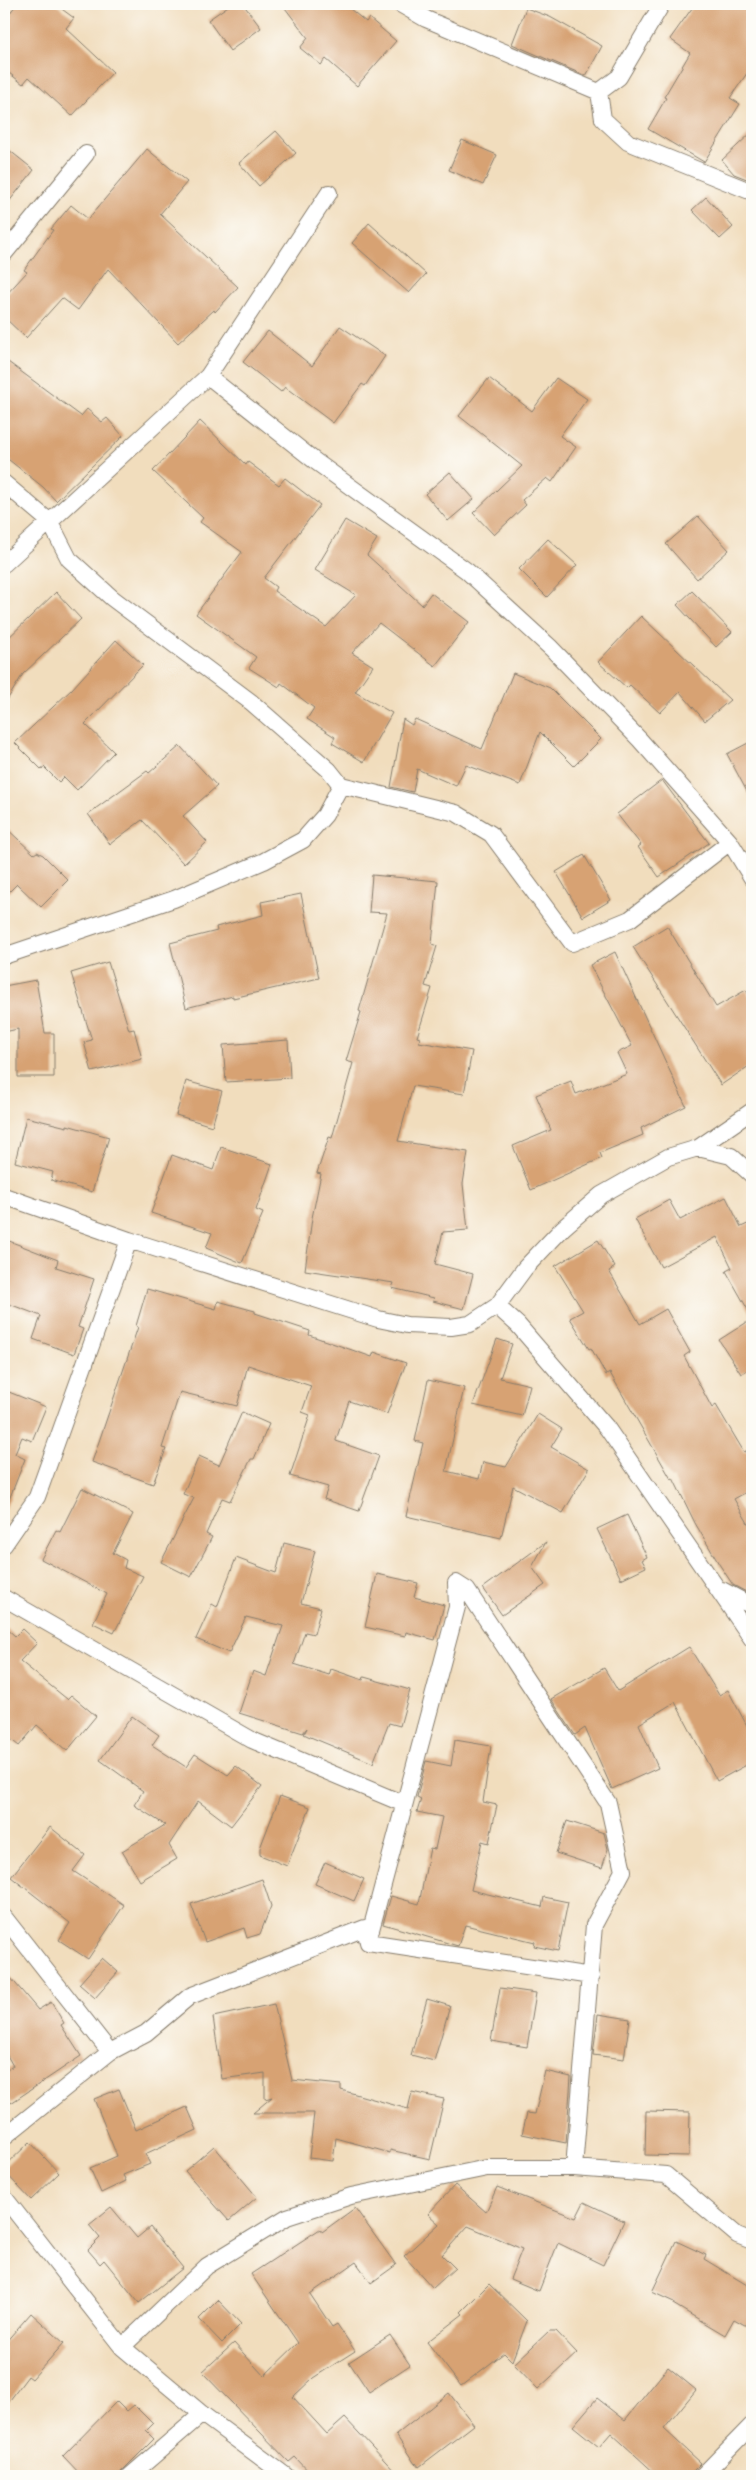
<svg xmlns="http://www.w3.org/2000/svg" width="756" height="2480" font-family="'Balsamiq Sans',sans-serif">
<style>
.building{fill:#d7a273}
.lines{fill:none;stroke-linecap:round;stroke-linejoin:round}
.minor-casing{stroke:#867c6c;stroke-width:18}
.minor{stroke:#fff;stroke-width:16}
</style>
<rect width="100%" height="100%" fill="#fdfcf7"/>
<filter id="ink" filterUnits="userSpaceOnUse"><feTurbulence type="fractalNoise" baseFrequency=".02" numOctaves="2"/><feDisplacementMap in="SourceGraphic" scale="10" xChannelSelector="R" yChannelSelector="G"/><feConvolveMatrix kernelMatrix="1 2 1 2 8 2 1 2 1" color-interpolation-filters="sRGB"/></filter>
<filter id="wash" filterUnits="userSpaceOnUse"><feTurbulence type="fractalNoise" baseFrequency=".0096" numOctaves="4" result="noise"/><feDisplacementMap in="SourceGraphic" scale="20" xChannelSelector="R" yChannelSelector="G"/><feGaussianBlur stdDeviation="1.12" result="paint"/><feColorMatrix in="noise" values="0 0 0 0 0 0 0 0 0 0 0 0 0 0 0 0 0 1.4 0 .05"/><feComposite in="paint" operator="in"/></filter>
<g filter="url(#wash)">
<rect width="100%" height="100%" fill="#f1ddbd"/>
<g id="blocks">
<!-- building -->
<path class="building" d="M 17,4 L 55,4 L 74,18 L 66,28 L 113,72 L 72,116 L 29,77 L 23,84 L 4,69 L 4,20 Z
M 231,4 L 243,4 L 261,28 L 230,51 L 208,20 Z
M 282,4 L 344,4 L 366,22 L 369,18 L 396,41 L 357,86 L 326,59 L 321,65 L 300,48 L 308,38 Z
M 695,4 L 752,4 L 752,66 L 730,98 L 740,104 L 704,162 L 648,129 L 666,98 L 664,97 L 690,53 L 670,39 Z
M 526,8 L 550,17 L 602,46 L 586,76 L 512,44 Z
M 276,131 L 296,153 L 259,186 L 239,163 Z
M 752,132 L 752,181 L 734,174 L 722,160 Z
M 462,140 L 497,155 L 483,185 L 449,170 Z
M 4,146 L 34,170 L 4,208 Z
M 147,149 L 187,182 L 160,214 L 238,287 L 215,312 L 214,310 L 178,343 L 108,269 L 78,310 L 62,298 L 26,338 L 4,317 L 4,297 L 27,272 L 24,270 L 53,230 L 51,229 L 71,205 L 88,219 Z
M 706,197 L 733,227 L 720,239 L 692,210 Z
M 369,223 L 426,274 L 409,293 L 352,243 Z
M 340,326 L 385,356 L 365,386 L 362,384 L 333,423 L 285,387 L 281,392 L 243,362 L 268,331 L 312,366 Z
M 4,359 L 81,416 L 87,409 L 102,422 L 107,418 L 123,436 L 56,501 L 43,487 L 4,456 Z
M 489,378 L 532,411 L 556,378 L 587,399 L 560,436 L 576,447 L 552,482 L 547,478 L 522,500 L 526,505 L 494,535 L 473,513 L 522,466 L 459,416 Z
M 200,421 L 246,465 L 248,462 L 279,485 L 285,478 L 320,505 L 264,578 L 276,587 L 274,591 L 326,627 L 356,595 L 315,570 L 345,520 L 377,539 L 367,555 L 422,605 L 431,593 L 469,622 L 435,666 L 379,623 L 352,653 L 373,666 L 355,692 L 392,713 L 364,762 L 332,743 L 335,737 L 307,719 L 314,708 L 281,683 L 279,687 L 249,668 L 256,657 L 196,614 L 242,552 L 200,522 L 203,518 L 153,471 Z
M 450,472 L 474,499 L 448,521 L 425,494 Z
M 698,516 L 729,550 L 697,579 L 666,544 Z
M 548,539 L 577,565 L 547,597 L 519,569 Z
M 692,591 L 732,632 L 716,647 L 677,605 Z
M 56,592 L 81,619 L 23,674 L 4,705 L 4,642 Z
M 641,616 L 730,700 L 705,721 L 680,692 L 660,713 L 630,685 L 627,688 L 598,662 Z
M 116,640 L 143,665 L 85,724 L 114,752 L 77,790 L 64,777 L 59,782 L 44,767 L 42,770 L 15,743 L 72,689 Z
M 513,673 L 550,688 L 601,739 L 574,766 L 540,732 L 520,785 L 466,765 L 456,786 L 417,769 L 413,792 L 391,787 L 403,719 L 412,725 L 415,719 L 482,749 Z
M 752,741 L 752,801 L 727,754 Z
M 180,746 L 217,786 L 183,816 L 207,842 L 184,864 L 142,820 L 110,844 L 88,814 L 147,771 L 149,773 Z
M 662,780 L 709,843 L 659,877 L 638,847 L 641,845 L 617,814 Z
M 4,826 L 34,854 L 37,852 L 43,855 L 68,880 L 41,907 L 17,884 L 4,897 Z
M 584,855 L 611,900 L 583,917 L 556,872 Z
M 372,875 L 438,881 L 432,944 L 437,946 L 425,986 L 432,988 L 417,1037 L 420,1038 L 419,1042 L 472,1051 L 464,1094 L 413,1086 L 398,1141 L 468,1152 L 463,1184 L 468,1230 L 443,1232 L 435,1264 L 473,1274 L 464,1309 L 433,1301 L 434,1298 L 392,1288 L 394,1283 L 305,1270 L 312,1218 L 321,1174 L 317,1173 L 329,1137 L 332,1138 L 353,1063 L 346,1061 L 361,1012 L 359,1011 L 387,913 L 369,912 Z
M 301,894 L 319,978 L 233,998 L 233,996 L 186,1008 L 170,943 L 217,931 L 216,927 L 263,915 L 261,902 Z
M 667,926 L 716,1007 L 746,990 L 752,1000 L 752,1064 L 721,1085 L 633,947 Z
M 615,952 L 686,1106 L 641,1128 L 643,1135 L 600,1153 L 602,1158 L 531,1190 L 513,1146 L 551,1130 L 536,1095 L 571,1081 L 576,1094 L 627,1074 L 617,1053 L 632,1046 L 590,965 Z
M 108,962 L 129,1030 L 134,1029 L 142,1059 L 92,1072 L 84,1042 L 92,1040 L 71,973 Z
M 36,980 L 45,1033 L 54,1033 L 54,1077 L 18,1077 L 18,1029 L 4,1032 L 4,986 Z
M 288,1040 L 290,1078 L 226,1082 L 223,1045 Z
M 186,1081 L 222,1091 L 212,1126 L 176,1115 Z
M 26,1117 L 67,1127 L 67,1125 L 109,1137 L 92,1192 L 51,1180 L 53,1172 L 15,1162 Z
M 221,1147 L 272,1164 L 256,1210 L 263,1213 L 242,1263 L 206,1248 L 212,1233 L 151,1213 L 172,1155 L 213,1170 Z
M 726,1197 L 741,1227 L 752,1222 L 752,1317 L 726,1271 L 732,1268 L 717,1237 L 661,1267 L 635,1219 L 669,1200 L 680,1220 Z
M 4,1239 L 58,1260 L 56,1267 L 94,1279 L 78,1327 L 83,1329 L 74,1354 L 33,1339 L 41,1316 L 4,1302 Z
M 598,1240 L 615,1267 L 609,1271 L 640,1324 L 666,1309 L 690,1352 L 684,1356 L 712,1408 L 716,1405 L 744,1452 L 752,1448 L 752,1489 L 734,1499 L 752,1530 L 752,1595 L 733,1585 L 719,1564 L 695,1523 L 673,1478 L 671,1479 L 610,1373 L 606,1375 L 591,1348 L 589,1349 L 570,1318 L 583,1311 L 555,1266 Z
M 147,1289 L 216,1309 L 218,1301 L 255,1311 L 255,1313 L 310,1331 L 309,1335 L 372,1357 L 374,1352 L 406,1363 L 387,1414 L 349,1401 L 336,1440 L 336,1441 L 379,1456 L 359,1511 L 324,1499 L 328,1487 L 290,1476 L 310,1415 L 302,1412 L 311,1386 L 248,1365 L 237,1406 L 180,1392 L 162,1448 L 166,1449 L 153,1484 L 92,1462 L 138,1327 L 136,1326 Z
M 752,1319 L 752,1367 L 741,1374 L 719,1340 Z
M 497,1339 L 512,1344 L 500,1378 L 530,1385 L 522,1416 L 473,1405 Z
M 428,1380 L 464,1388 L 446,1471 L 479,1479 L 483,1462 L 506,1467 L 538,1414 L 562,1429 L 551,1447 L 589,1469 L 563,1513 L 513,1486 L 501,1538 L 406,1516 L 423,1443 L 415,1441 Z
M 4,1390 L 46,1407 L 32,1441 L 22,1437 L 15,1454 L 25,1459 L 5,1510 Z
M 242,1412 L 269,1424 L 254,1459 L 251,1459 L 230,1501 L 222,1498 L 206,1534 L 212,1537 L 191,1577 L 161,1562 L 194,1498 L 183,1494 L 199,1456 L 219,1465 Z
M 82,1488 L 133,1514 L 113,1553 L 126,1560 L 124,1568 L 143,1576 L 114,1633 L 93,1623 L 107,1594 L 41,1559 L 56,1530 L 60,1532 Z
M 627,1515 L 647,1557 L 642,1560 L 646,1567 L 621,1579 L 597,1529 Z
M 546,1542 L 532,1567 L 545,1585 L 502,1615 L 483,1588 Z
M 284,1543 L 315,1551 L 301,1603 L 321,1608 L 314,1634 L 305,1632 L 294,1664 L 329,1675 L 331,1669 L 363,1680 L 364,1677 L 410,1690 L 400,1726 L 389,1723 L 373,1763 L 308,1736 L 304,1734 L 307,1728 L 303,1733 L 239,1713 L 253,1671 L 266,1676 L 283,1626 L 246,1617 L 229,1653 L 196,1639 L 212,1604 L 217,1607 L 236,1558 L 276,1573 Z
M 377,1574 L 418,1583 L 414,1597 L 444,1605 L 435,1640 L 406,1632 L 405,1636 L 365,1627 Z
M 4,1626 L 15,1636 L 22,1629 L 37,1643 L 20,1661 L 67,1699 L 71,1695 L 96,1716 L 67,1751 L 37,1725 L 19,1746 L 4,1734 Z
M 689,1647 L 719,1695 L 728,1690 L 738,1709 L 752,1735 L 752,1762 L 717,1781 L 675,1702 L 639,1724 L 658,1768 L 612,1789 L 585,1728 L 575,1735 L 551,1699 L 604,1668 L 618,1691 Z
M 132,1716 L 159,1735 L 152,1745 L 186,1767 L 195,1754 L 228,1775 L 236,1766 L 262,1786 L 231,1826 L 198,1801 L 169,1845 L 177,1859 L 140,1881 L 122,1851 L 165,1825 L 134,1805 L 143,1791 L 100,1760 Z
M 455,1740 L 491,1746 L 483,1802 L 497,1805 L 489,1843 L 482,1841 L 471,1890 L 542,1907 L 544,1897 L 568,1902 L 558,1951 L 534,1946 L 535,1942 L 465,1925 L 458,1946 L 383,1924 L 391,1896 L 419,1904 L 430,1848 L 435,1849 L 442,1817 L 417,1812 L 421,1799 L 417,1797 L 426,1761 L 451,1766 Z
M 280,1796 L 310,1807 L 287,1866 L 260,1855 L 260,1848 Z
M 567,1821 L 604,1833 L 608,1849 L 602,1868 L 556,1853 Z
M 50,1827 L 85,1855 L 73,1871 L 124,1905 L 88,1959 L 59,1940 L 70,1923 L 11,1877 Z
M 325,1862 L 364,1879 L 354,1901 L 315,1884 Z
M 262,1879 L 271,1906 L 260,1934 L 247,1938 L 244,1928 L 205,1942 L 191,1904 Z
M 102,1958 L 118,1972 L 95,1998 L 79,1984 Z
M 4,1970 L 38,2010 L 51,2002 L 64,2023 L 61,2025 L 81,2056 L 11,2103 L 4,2092 L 4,2072 L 13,2066 L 4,2050 Z
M 500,1988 L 536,1993 L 527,2047 L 491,2041 Z
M 427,1999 L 450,2006 L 434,2061 L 411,2055 Z
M 274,2004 L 292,2080 L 341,2085 L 341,2090 L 408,2109 L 412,2092 L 444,2099 L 430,2159 L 390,2150 L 390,2153 L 336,2138 L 333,2161 L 309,2158 L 314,2113 L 253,2113 L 272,2097 L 265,2099 L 265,2073 L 222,2079 L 213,2017 Z
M 598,2014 L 630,2019 L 624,2059 L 593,2055 Z
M 545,2071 L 571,2077 L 566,2143 L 522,2134 L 527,2113 L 535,2114 Z
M 119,2089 L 136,2130 L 187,2107 L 197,2130 L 145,2154 L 150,2164 L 123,2175 L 126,2181 L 101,2193 L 90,2168 L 117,2156 L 94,2099 Z
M 646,2111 L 690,2112 L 689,2156 L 645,2155 Z
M 30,2142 L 59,2173 L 31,2200 L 4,2171 L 4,2167 Z
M 214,2146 L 257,2197 L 229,2221 L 185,2171 Z
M 455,2185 L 486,2212 L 497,2187 L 576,2218 L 584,2202 L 624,2221 L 603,2265 L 558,2243 L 539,2291 L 510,2279 L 522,2249 L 468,2226 L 442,2255 L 455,2268 L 433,2288 L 404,2256 L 439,2224 L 428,2214 Z
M 111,2207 L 137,2238 L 150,2227 L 183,2268 L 139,2303 L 104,2260 L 100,2264 L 88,2250 L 100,2238 L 89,2225 Z
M 355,2208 L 396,2265 L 371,2283 L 356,2262 L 310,2294 L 332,2327 L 337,2324 L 355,2351 L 313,2378 L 293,2397 L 327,2434 L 345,2418 L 399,2476 L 313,2476 L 295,2457 L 289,2462 L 202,2372 L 234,2343 L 264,2376 L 298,2343 L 251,2274 L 320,2229 L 322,2232 Z
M 676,2241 L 706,2255 L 704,2259 L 752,2288 L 752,2329 L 734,2319 L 725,2335 L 673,2304 L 674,2302 L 652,2292 Z
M 489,2284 L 527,2321 L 512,2361 L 504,2353 L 461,2386 L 427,2342 L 463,2314 L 461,2312 Z
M 218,2300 L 241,2324 L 222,2343 L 199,2319 Z
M 31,2313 L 64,2343 L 32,2379 L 28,2376 L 4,2408 L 4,2344 Z
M 549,2331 L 556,2331 L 577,2353 L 538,2389 L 514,2364 Z
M 390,2335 L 410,2365 L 369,2392 L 349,2362 Z
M 668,2367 L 696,2390 L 664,2429 L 701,2463 L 688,2476 L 658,2476 L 611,2433 L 599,2447 L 573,2426 L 597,2398 L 625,2420 Z
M 449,2393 L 474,2425 L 419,2467 L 416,2463 L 415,2464 L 396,2435 Z
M 117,2401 L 127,2411 L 134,2405 L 153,2424 L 146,2431 L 154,2439 L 117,2476 L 82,2476 L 63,2456 Z"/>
</g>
</g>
<g filter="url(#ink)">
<use href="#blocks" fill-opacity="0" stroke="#867c6c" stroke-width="1"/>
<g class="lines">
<defs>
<path id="minor" d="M 400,4 L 426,19 L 599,92 L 619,77 L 662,4
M 599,92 L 603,119 L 628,142 L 752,192
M 4,254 L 86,154
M 208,376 L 315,461 L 467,571 L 551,648 L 640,740 L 730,842 L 752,878
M 4,483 L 50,522 L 69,559 L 112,598 L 251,702 L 329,770 L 341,785
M 4,564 L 208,376 L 329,193
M 4,956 L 174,899 L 264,861 L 303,840 L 325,815 L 341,785 L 456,813 L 491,834 L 572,943 L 630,919 L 730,842
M 698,1148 L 731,1156 L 752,1175
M 4,1196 L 129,1240 L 378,1319 L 407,1325 L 451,1327 L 470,1324 L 497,1306 L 525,1268 L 563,1228 L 601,1195 L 668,1157 L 698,1148 L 752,1111
M 497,1306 L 518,1325 L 607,1428 L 752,1639
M 4,1545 L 37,1497 L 129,1240
M 456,1583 L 467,1590 L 608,1803 L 623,1871 L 594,1925 L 574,2168
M 722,1590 L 752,1606
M 4,1598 L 252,1740 L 404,1804
M 4,1917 L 110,2052
M 368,1941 L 457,1607 L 456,1583
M 4,2137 L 110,2052 L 146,2033 L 190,1996 L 365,1928 L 368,1942 L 591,1976
M 4,2197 L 122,2347 L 202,2414 L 286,2476
M 122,2347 L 207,2266 L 287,2217 L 351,2196 L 487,2168 L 574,2168 L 666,2175 L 737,2235 L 752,2241
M 130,2476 L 202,2414
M 702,2476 L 752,2425"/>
</defs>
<!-- minor casing -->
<use href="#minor" class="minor-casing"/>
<!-- minor -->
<use href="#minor" class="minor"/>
</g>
</g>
<!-- margin -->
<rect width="756" height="2480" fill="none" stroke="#fdfcf7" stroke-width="20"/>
</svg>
